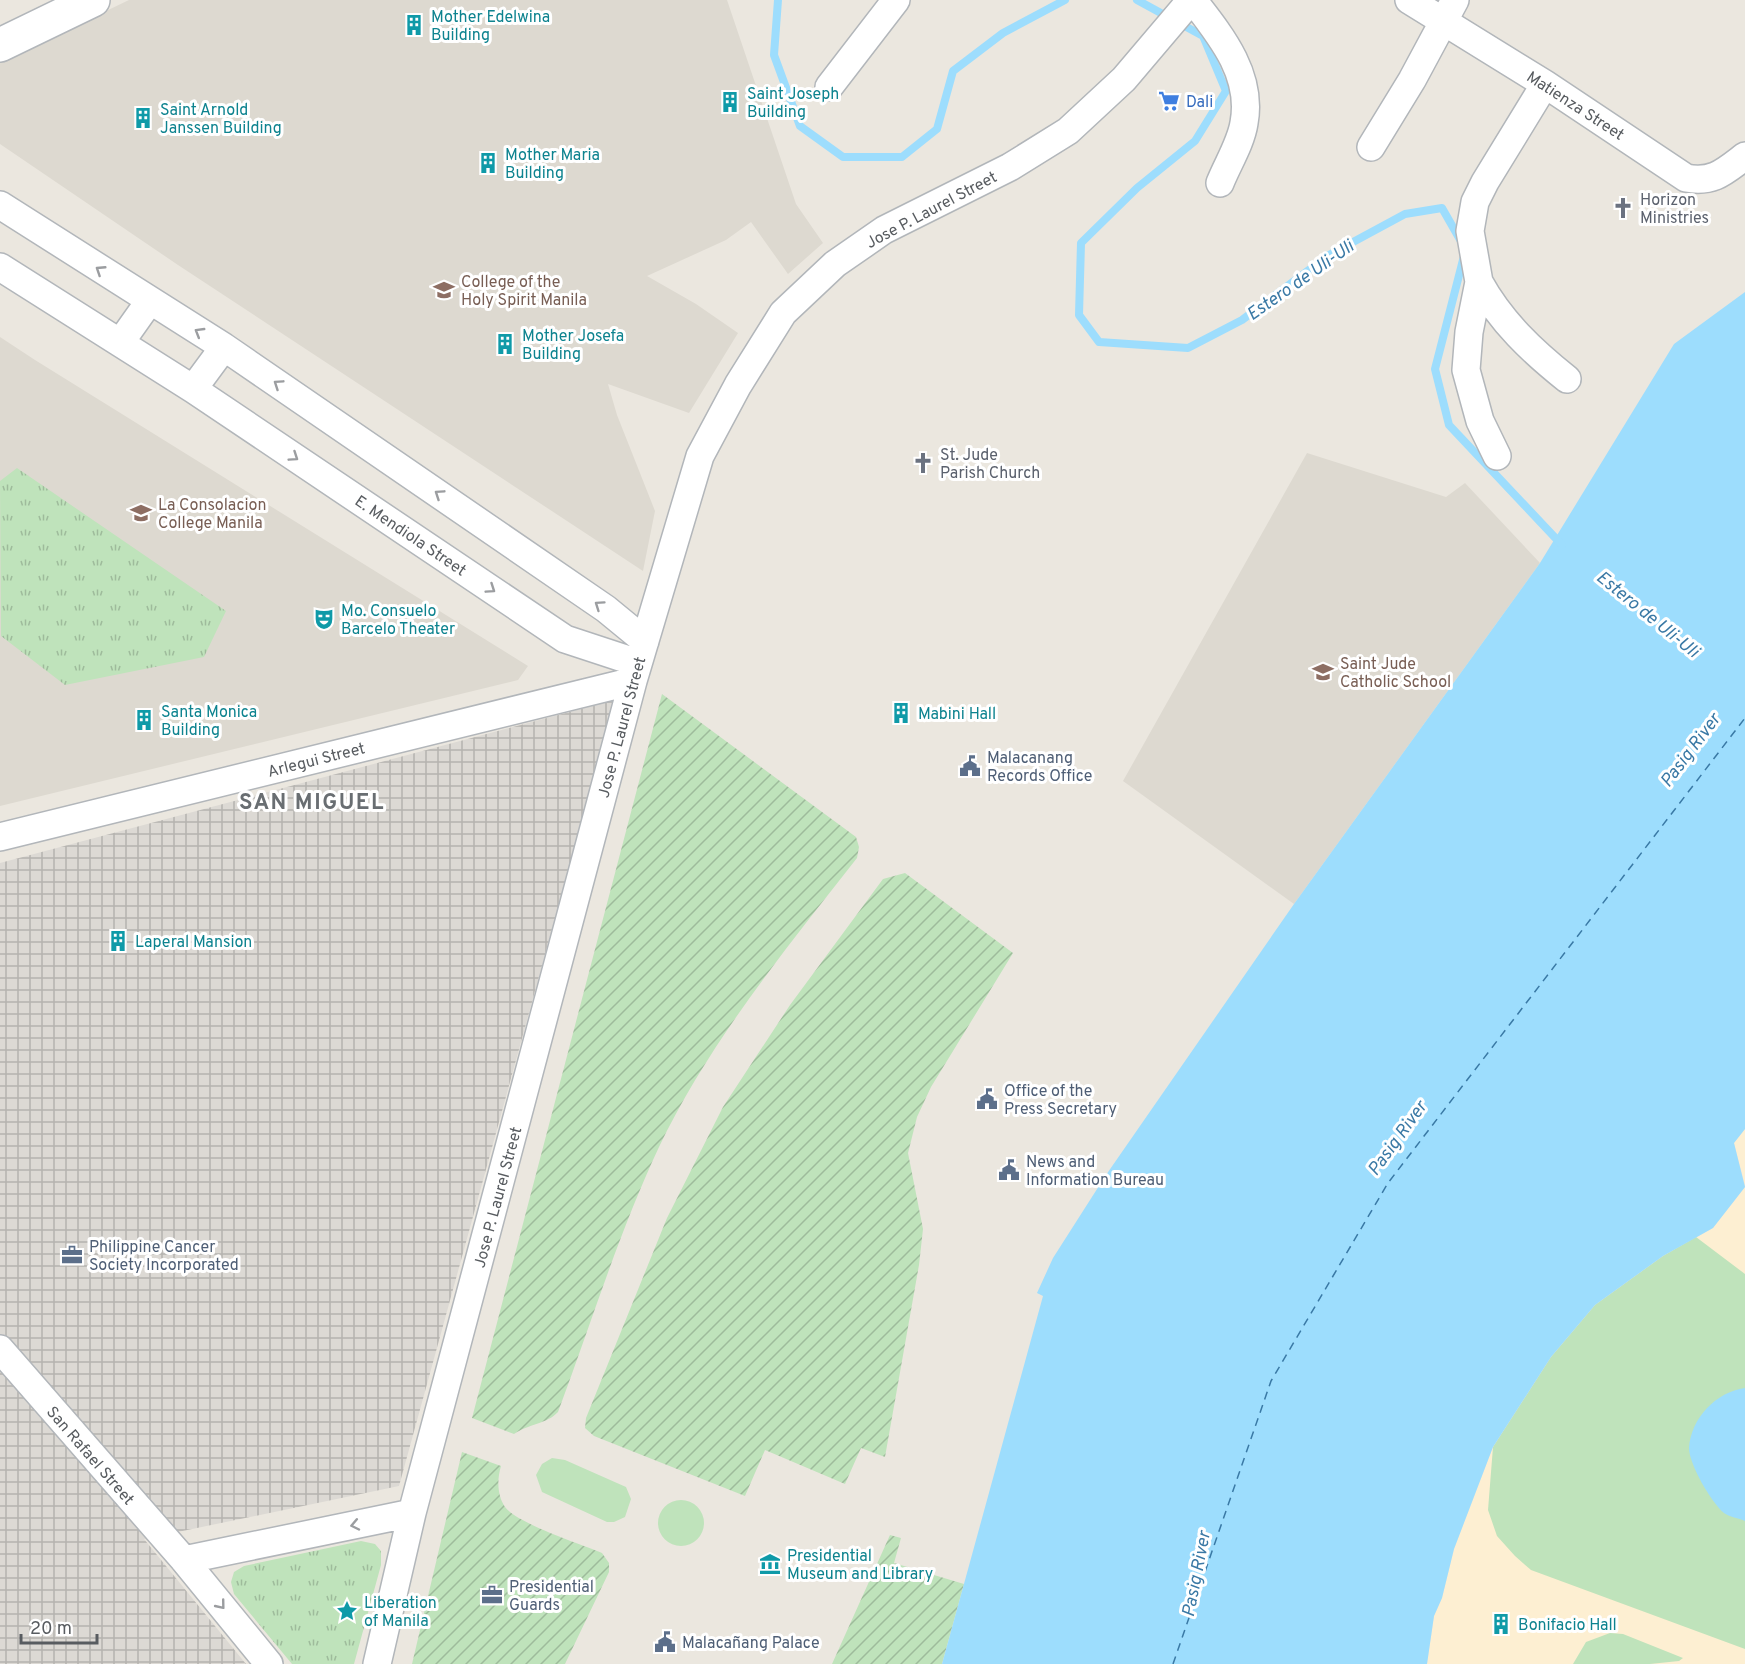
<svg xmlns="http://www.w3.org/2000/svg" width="1745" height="1664" font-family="Overpass,sans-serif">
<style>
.commercial{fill:#fdefd2}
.industrial{fill:url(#industrial-grid)}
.education{fill:#ddd9d0}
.grass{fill:#bfe3bb}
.park{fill:url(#park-tufts)}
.garden{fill:url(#garden-furrows)}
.water{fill:#9dddfd}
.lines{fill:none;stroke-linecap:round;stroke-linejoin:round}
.stream{stroke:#9dddfd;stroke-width:8}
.ferry{stroke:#3a79a5;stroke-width:1.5;stroke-dasharray:8 6;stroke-linecap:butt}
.minor-casing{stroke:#b2b6ba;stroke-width:30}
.tertiary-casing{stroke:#b2b6ba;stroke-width:36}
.minor{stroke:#fff;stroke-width:27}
.tertiary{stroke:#fff;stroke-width:33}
.oneway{stroke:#9b9da0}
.labels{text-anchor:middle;stroke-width:6;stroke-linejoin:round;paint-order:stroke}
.culture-label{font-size:16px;fill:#0d838f;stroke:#fff;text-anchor:start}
.shop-label{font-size:16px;fill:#366cbe;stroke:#fff;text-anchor:start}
.street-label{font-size:16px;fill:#585c60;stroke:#fff}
.worship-label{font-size:16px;fill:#5b616d;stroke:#fff;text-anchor:start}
.education-label{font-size:16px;fill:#785e54;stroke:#fff;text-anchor:start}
.service-label{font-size:16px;fill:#4e5e75;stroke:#fff;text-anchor:start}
.water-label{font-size:18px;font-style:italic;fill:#3a79a5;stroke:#fff}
.district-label{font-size:22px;font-weight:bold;letter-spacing:1.5px;fill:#696e72;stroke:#fff}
</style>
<defs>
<pattern id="industrial-grid" width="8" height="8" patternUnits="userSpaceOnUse" patternTransform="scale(1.5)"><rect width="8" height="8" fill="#dcd9d4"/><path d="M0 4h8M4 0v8" fill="none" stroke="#b5b3af"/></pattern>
<pattern id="park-tufts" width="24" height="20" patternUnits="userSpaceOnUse" patternTransform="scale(1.5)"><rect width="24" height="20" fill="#bfe3bb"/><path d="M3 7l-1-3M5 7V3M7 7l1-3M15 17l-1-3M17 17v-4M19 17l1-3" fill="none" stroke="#9ebb9b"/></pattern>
<pattern id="garden-furrows" width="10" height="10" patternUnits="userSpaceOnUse" patternTransform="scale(1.5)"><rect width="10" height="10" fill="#bfe3bb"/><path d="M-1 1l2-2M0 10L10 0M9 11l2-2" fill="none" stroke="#9ebb9b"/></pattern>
</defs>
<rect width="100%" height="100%" fill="#ebe7df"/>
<!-- commercial -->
<path class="commercial" d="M 1745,1129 L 1745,1185 L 1734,1143 Z
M 1745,1187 L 1745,1664 L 1427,1664 L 1434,1616 L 1442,1598 L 1454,1549 L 1493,1447 L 1663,1256 L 1713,1228 Z"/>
<!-- industrial -->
<path class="industrial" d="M 615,700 L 399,1486 L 144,1539 L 246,1664 L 0,1664 L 0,863 Z"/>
<!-- education -->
<path class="education" d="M 129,0 L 727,0 L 796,204 L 823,243 L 788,274 L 751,222 L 726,240 L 647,276 L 696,304 L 738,333 L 689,413 L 608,384 L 617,415 L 655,511 L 643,571 L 178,265 L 0,144 L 0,62 Z
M 0,337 L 35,360 L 528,666 L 518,680 L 0,806 Z
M 1307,453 L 1446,497 L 1465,483 L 1540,563 L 1294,904 L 1123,781 Z"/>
<!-- grass -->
<path class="grass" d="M 1696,1237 L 1745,1274 L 1745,1649 L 1531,1570 L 1515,1556 L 1497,1536 L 1488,1510 L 1493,1447 L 1551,1357 L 1595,1305 L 1663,1256 Z
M 552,1458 L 565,1460 L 626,1487 L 631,1499 L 625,1517 L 614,1522 L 607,1522 L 542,1492 L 536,1475 L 542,1464 Z
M658 1523a23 23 0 1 1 46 0a23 23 0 1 1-46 0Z
M 1610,1633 L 1623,1634 L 1683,1658 L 1679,1661 L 1650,1664 L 1573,1664 L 1586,1642 Z"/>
<!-- park -->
<path class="park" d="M 17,468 L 226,611 L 204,657 L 65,685 L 1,636 L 0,481 Z
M 361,1541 L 375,1544 L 381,1551 L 381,1565 L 354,1664 L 292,1664 L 234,1594 L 231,1582 L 234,1572 L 244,1566 Z"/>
<!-- garden -->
<path class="garden" d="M 662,694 L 856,837 L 859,847 L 857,858 C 785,950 710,1041 659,1147 C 619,1232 591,1324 558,1412 C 547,1424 528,1424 514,1434 L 472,1418 Z
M 905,873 L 1013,953 L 931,1087 L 917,1117 L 908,1153 L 923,1229 L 919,1265 L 885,1457 L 861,1448 L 845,1484 L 765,1450 L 745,1496 L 594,1436 L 585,1428 L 586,1418 L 667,1218 L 723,1107 L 790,1005 L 883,879 Z
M 462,1452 L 501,1466 C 497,1479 497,1495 505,1507 C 518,1524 581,1544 602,1553 L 609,1563 L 609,1572 L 565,1664 L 412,1664 Z
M 890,1535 L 901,1538 L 894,1563 L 964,1584 L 942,1664 L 832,1664 Z"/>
<!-- water -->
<path class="water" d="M 1745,292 L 1745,1129 L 1734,1143 L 1745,1187 L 1713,1228 L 1663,1256 L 1595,1305 L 1551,1357 L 1493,1447 L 1454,1549 L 1442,1598 L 1434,1616 L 1427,1664 L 942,1664 L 1043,1296 L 1037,1293 L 1053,1258 L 1106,1175 L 1294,904 L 1540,563 L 1674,344 Z
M 1745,1388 L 1745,1521 C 1739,1518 1729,1517 1724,1513 C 1711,1502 1689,1464 1689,1448 C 1691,1418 1716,1392 1745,1388 Z"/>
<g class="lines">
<!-- stream -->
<path class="stream" d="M 778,0 L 774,55 L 800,126 L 843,157 L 902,157 L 937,129 L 953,71 L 1003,33 L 1065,0
M 1137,0 L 1203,36 L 1226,91 L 1195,141 L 1137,188 L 1081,243 L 1079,315 L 1099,342 L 1188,348 L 1242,320 L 1329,255 L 1405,214 L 1442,208 L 1462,243
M 1464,256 L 1435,369 L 1449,425 L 1562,545"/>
<!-- ferry -->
<path class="ferry" d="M 1173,1664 L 1271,1381 L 1388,1183 L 1745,718"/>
<defs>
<path id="minor" d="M 1193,0 C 1221,36 1253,75 1244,123 C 1241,143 1227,165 1220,183
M 1409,0 L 1545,84 L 1686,178 C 1713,183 1724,172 1745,156
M 829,87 L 896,0
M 1371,147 L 1412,80 L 1455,0
M 0,205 L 224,347 L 606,609 L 645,641
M 0,267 L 193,389 L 565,639 L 638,663
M 1479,282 C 1501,322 1532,351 1567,379
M 120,343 L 149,302
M 193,389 L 224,347
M 1497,456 L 1480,421 L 1466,370 L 1469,332 L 1479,282 L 1470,231 L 1475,202 L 1485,182 L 1545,84
M 0,837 L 633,681
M 0,1349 L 184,1560 L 269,1664
M 184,1560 L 412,1513
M 377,1664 L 412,1513 L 633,681 L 700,456 L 738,385 L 783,313 L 835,264 L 884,230 L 1010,167 L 1068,131 L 1124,79 L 1191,0"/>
<path id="tertiary" d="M 0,45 L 93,0"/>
</defs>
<!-- minor casing -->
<use href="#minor" class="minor-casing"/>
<!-- tertiary casing -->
<use href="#tertiary" class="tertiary-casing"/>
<!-- minor -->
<use href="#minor" class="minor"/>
<!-- tertiary -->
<use href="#tertiary" class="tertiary"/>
</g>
<!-- one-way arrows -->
<defs><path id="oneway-chevron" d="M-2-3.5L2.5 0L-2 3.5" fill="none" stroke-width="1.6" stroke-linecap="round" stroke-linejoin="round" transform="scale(1.5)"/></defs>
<g class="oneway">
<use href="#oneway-chevron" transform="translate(100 270) rotate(-147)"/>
<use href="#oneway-chevron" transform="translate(199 332) rotate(-149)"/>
<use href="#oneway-chevron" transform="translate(278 384) rotate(-146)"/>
<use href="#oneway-chevron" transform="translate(294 457) rotate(34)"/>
<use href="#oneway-chevron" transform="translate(439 494) rotate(-146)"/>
<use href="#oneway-chevron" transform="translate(491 589) rotate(34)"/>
<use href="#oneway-chevron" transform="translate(599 605) rotate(-145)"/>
<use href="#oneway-chevron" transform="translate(355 1525) rotate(168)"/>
<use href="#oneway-chevron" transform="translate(221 1605) rotate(51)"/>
</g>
<!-- icons -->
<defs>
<symbol id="building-bare" viewBox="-9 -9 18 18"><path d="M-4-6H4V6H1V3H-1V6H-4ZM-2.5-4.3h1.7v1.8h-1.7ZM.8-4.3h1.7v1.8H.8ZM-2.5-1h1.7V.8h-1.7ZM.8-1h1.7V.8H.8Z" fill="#0f9aa8" stroke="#fff" stroke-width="2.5" paint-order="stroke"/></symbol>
<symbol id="supermarket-bare" viewBox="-9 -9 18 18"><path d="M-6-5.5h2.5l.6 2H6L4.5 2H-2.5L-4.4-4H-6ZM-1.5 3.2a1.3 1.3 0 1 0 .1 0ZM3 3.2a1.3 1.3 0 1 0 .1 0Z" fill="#3f7fe0" stroke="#fff" stroke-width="2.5" paint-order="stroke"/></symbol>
<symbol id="church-bare" viewBox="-9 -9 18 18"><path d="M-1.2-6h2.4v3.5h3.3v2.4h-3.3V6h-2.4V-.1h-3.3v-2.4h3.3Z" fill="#6b7280" stroke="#fff" stroke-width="2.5" paint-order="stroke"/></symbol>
<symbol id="university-bare" viewBox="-9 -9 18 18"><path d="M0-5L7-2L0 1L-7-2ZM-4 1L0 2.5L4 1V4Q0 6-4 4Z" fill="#8d6e63" stroke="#fff" stroke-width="2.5" paint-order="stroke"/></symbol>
<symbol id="theatre-bare" viewBox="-9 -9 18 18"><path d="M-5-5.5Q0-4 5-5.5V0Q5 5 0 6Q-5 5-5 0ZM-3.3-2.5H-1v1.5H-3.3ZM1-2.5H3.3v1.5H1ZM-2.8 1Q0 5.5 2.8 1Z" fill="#0f9aa8" stroke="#fff" stroke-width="2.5" paint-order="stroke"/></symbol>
<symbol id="school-bare" viewBox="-9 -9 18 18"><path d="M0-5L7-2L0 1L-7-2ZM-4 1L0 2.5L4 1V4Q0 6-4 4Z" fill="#8d6e63" stroke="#fff" stroke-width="2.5" paint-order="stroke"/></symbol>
<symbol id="civic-bare" viewBox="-9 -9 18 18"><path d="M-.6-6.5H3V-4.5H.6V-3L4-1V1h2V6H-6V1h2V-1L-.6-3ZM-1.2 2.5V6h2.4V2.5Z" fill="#5c6f8a" stroke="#fff" stroke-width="2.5" paint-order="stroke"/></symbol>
<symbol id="office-bare" viewBox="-9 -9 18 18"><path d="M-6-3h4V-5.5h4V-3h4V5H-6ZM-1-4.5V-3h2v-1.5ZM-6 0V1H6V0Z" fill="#5c6f8a" stroke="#fff" stroke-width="2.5" paint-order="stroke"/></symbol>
<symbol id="museum-bare" viewBox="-9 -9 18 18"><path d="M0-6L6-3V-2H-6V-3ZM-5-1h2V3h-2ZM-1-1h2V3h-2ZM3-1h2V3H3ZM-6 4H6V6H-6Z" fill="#0f9aa8" stroke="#fff" stroke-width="2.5" paint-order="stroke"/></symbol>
<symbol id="sight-bare" viewBox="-9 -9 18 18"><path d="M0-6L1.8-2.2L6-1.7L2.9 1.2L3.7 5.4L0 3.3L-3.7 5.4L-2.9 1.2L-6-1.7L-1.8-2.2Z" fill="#0f9aa8" stroke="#fff" stroke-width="2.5" paint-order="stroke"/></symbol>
</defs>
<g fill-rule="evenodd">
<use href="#building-bare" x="399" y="10" width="30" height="30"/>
<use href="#supermarket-bare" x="1154" y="86" width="30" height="30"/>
<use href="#building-bare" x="715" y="87" width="30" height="30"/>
<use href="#building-bare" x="128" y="103" width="30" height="30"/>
<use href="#building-bare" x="473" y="148" width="30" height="30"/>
<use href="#church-bare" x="1608" y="193" width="30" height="30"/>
<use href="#university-bare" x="429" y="275" width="30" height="30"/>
<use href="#building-bare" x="490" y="329" width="30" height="30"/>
<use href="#church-bare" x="908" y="448" width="30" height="30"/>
<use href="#university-bare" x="126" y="498" width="30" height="30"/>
<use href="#theatre-bare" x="309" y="604" width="30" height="30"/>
<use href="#school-bare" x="1308" y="657" width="30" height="30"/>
<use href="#building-bare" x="886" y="698" width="30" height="30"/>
<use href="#building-bare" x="129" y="705" width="30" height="30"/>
<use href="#civic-bare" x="955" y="751" width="30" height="30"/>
<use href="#building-bare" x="103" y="926" width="30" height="30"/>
<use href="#civic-bare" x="972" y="1084" width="30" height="30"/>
<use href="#civic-bare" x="994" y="1155" width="30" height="30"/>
<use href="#office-bare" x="57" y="1240" width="30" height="30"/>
<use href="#museum-bare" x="755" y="1549" width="30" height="30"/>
<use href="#office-bare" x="477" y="1580" width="30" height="30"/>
<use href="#sight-bare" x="332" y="1596" width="30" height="30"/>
<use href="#building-bare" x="1486" y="1609" width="30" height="30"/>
<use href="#civic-bare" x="650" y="1627" width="30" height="30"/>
</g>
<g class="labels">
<!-- culture labels -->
<g class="culture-label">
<text x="431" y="22">Mother Edelwina<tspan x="431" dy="18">Building</tspan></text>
<text x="747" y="99">Saint Joseph<tspan x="747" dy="18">Building</tspan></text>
<text x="160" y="115">Saint Arnold<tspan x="160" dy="18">Janssen Building</tspan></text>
<text x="505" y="160">Mother Maria<tspan x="505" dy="18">Building</tspan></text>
<text x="522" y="341">Mother Josefa<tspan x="522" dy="18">Building</tspan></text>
<text x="341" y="616">Mo. Consuelo<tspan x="341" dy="18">Barcelo Theater</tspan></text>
<text x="161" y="717">Santa Monica<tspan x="161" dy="18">Building</tspan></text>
<text x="918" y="719">Mabini Hall</text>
<text x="135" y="947">Laperal Mansion</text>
<text x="787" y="1561">Presidential<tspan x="787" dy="18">Museum and Library</tspan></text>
<text x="364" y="1608">Liberation<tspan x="364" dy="18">of Manila</tspan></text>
<text x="1518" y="1630">Bonifacio Hall</text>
</g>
<!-- shop labels -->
<g class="shop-label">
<text x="1186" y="107">Dali</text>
</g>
<!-- street labels -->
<g class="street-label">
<text transform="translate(1576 105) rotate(33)" y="6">Matienza Street</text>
<text transform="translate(931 209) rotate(-28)" y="6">Jose P. Laurel Street</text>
<text transform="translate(411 535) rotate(34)" y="6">E. Mendiola Street</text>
<text transform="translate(621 727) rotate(-75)" y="6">Jose P. Laurel Street</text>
<text transform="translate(316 759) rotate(-14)" y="6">Arlegui Street</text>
<text transform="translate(497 1197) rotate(-75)" y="6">Jose P. Laurel Street</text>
<text transform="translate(91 1455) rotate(49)" y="6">San Rafael Street</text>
</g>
<!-- worship labels -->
<g class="worship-label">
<text x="1640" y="205">Horizon<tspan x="1640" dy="18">Ministries</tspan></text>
<text x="940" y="460">St. Jude<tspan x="940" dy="18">Parish Church</tspan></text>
</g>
<!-- education labels -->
<g class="education-label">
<text x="461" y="287">College of the<tspan x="461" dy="18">Holy Spirit Manila</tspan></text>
<text x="158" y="510">La Consolacion<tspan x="158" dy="18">College Manila</tspan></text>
<text x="1340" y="669">Saint Jude<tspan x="1340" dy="18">Catholic School</tspan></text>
</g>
<!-- service labels -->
<g class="service-label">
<text x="987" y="763">Malacanang<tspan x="987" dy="18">Records Office</tspan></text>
<text x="1004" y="1096">Office of the<tspan x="1004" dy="18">Press Secretary</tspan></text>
<text x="1026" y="1167">News and<tspan x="1026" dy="18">Information Bureau</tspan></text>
<text x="89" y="1252">Philippine Cancer<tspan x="89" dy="18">Society Incorporated</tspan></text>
<text x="509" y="1592">Presidential<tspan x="509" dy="18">Guards</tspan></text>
<text x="682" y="1648">Malacañang Palace</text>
</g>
<!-- water labels -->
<g class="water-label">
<text transform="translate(1300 280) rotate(-35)" y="6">Estero de Uli-Uli</text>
<text transform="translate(1648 614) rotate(39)" y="6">Estero de Uli-Uli</text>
<text transform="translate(1690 750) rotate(-53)" y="6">Pasig River</text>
<text transform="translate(1397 1138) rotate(-54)" y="6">Pasig River</text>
<text transform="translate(1196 1574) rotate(-79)" y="6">Pasig River</text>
</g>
<!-- district labels -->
<g class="district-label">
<text x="312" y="809">SAN MIGUEL</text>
</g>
</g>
<!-- scale -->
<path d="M21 1634v9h76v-9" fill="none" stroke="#585c60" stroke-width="3"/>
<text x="30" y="1634" font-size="18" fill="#585c60" stroke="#ffffff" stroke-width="4.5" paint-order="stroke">20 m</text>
</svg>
